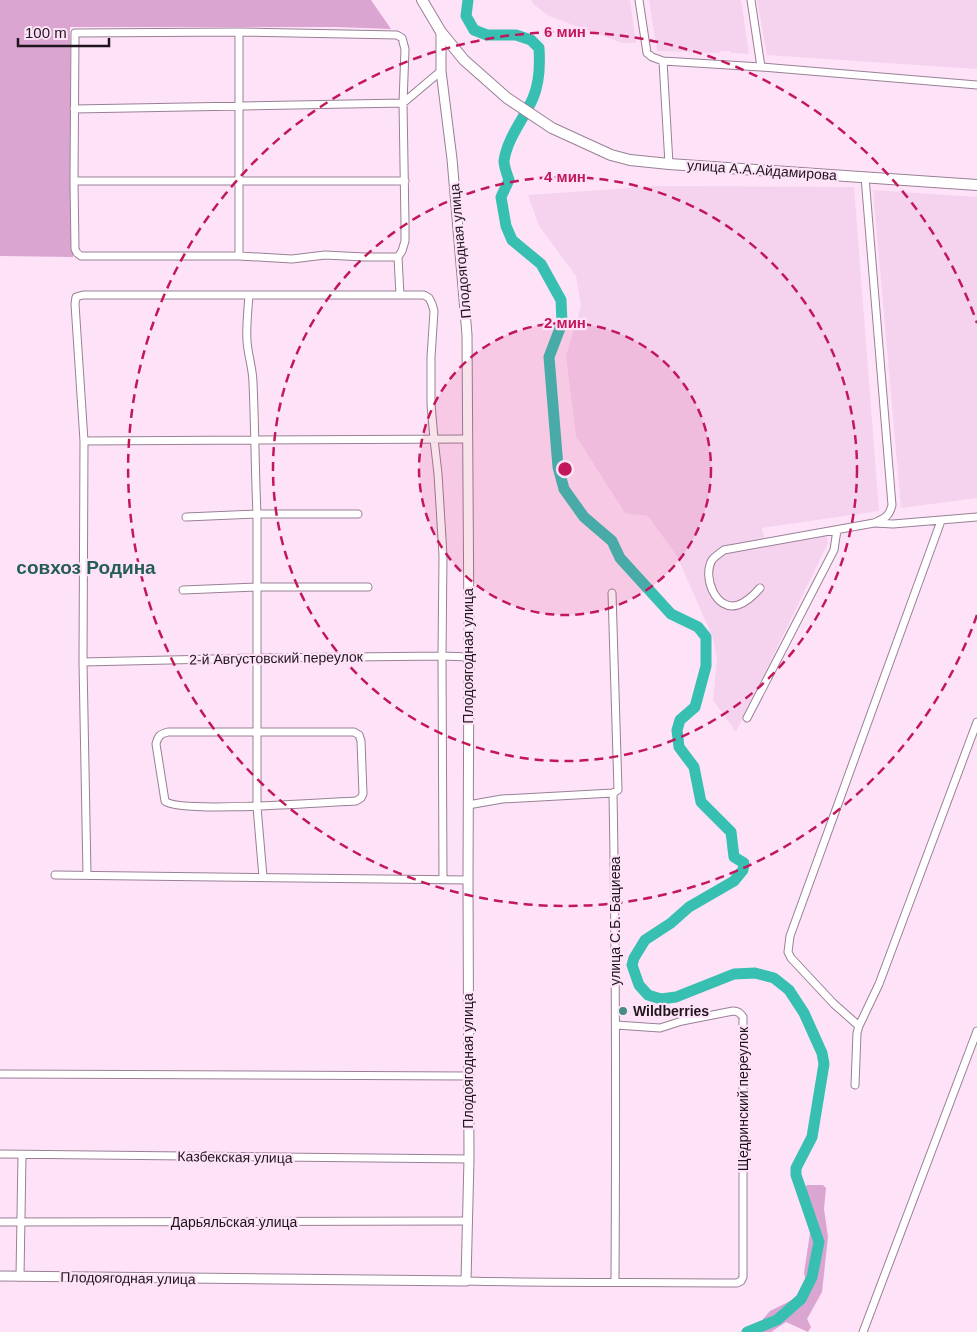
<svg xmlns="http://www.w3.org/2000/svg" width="977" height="1332" font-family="Helvetica,sans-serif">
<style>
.built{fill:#f5d3ef}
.green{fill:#dba5d2}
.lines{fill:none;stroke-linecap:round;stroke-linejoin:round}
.river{stroke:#37c0b2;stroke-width:11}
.minor-casing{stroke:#998095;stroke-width:9}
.tertiary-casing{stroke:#998095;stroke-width:11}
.secondary-casing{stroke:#998095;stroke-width:12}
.minor{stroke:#fff;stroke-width:7}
.tertiary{stroke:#fff;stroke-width:9}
.secondary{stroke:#fff;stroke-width:10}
.ring{fill:none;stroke:#c2185b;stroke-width:2.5;stroke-dasharray:9 6}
.poi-dot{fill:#468c83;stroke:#fee2f8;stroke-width:2}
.labels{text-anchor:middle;stroke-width:4.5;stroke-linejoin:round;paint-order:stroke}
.street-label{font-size:14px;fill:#1f151d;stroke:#fee2f8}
.poi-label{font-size:14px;font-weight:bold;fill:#1f151d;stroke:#fee2f8;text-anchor:start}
.district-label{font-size:19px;font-weight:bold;fill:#255d56;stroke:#fee2f8}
.centre{fill:#c2185b;stroke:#fee2f8;stroke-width:2.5}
.ring-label{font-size:15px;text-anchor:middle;font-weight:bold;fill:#c2185b;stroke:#fee2f8;stroke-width:4.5;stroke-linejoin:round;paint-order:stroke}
</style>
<rect width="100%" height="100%" fill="#fee2f8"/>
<!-- built -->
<path class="built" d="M 531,0 L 630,0 L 636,43 L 622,43 L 549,16 L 533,4 Z
M 649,0 L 741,0 L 749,54 L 732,53 L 729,51 L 722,51 L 719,53 L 657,51 Z
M 757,0 L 977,0 L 977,69 L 767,55 Z
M 658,186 L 854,187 L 879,511 L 762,528 L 766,545 L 827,535 L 828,543 L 736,732 L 713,700 L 717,659 L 713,638 L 677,556 L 648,516 L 625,513 L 576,436 L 566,356 L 581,306 L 576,276 L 539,226 L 528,195 Z
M 873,190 L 977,197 L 977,498 L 901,508 Z"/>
<!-- green -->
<path class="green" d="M 0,0 L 371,0 L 391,29 L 336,27 L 70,27 L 73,257 L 0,256 Z
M 807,1185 L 823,1185 L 826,1188 L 824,1209 L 828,1237 L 822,1292 L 807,1319 L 811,1327 L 808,1332 L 786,1322 L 771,1332 L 752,1332 L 770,1311 L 794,1299 L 806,1282 L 804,1273 L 810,1233 L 798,1194 Z"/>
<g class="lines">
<!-- river -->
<path class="river" d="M 468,0 L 466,16 L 474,30 L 487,35 L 516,35 L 531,40 L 539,48 C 540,63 539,84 533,98 C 524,119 507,138 504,161 C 504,167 507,174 509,180 L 501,197 L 506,226 L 512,240 L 541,264 L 561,300 L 562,323 L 549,357 L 558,467 L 564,489 L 584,517 L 612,541 L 620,558 L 671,614 L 698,627 L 706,637 L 706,666 L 695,707 L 680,720 L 677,730 L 679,747 L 694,767 L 701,802 L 731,832 L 734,857 L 744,863 L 743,870 L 734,881 L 689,907 L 671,923 L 645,940 L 634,958 L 632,965 L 639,985 L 648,995 L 661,999 L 676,997 L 734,974 L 755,973 L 774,978 L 789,990 L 804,1013 L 822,1053 L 824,1064 L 812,1137 L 796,1168 L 796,1175 L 819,1242 L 812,1277 L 801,1299 L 777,1320 L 747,1332"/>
<defs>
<path id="minor" d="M 639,0 L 647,53 L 652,57 L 663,61
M 751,0 L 761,67
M 239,32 L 239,256
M 74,109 L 403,103 L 441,71
M 669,164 L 663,61 L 761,67 L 977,85
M 74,181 L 75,249 L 77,253 L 81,256 L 239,256 L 292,259 L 325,255 L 364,257 L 398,257
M 249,295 C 248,310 246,326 247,341 C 248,356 253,369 253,383 C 255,427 255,471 257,514 L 358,514
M 400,295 L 398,257 L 402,251 L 405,241 L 405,224 L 403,103 L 405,49 L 402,38 L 397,35 L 239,32 L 75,33 L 74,181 L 405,181
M 84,441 L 467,439
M 186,517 L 257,514 L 257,807 L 263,877
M 875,523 L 893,524 L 977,517
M 760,588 C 754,595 747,602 738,605 C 716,612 702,577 712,560 C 715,556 720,553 724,550 L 874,523 C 885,518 889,517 892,505 L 865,177
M 183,590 L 257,587 L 368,587
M 612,593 L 618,790 L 613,793 C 616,956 616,1119 615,1281
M 83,662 L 258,658 L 442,656 L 469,657
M 747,718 L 834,550 L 837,530
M 168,732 L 354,732 L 359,735 L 361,741 L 363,794 L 361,798 L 356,801 C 329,802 178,814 165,801 L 156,744 C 158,736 160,734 168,732 Z
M 468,805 L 502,799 L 613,793
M 55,875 L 468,880
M 87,875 L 83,662 L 84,441 L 75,304 L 76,297 L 83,295 L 424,295 L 429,298 L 432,304 L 434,311 L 431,357 L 431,404 L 434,439 L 438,474 L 443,555 L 442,656 L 443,879
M 859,1026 L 834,1004 L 791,958 L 788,952 L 790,936 L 941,521
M 0,1074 L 468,1076
M 855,1085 L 857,1033 L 859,1026 L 879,984 L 977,722
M 0,1154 L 469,1159
M 0,1222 L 468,1221
M 20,1277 L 22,1155
M 466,1281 C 556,1283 647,1282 737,1283 L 741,1281 L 743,1277 L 743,1017 C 740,1013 738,1011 733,1011 L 682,1021 L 660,1028 L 616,1025
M 863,1332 L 977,1031"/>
<path id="tertiary" d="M 0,1276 L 466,1281 L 469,1159 L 468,880 L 469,634 L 467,335 L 452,159 L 441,71 L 441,32"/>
<path id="secondary" d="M 422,0 L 441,32 L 464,60 L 507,98 L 552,128 L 611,155 L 630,160 L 669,164 L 977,185"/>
</defs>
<!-- minor casing -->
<use href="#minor" class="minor-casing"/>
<!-- tertiary casing -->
<use href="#tertiary" class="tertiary-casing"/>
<!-- secondary casing -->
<use href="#secondary" class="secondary-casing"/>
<!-- minor -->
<use href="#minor" class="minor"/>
<!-- tertiary -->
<use href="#tertiary" class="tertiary"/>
<!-- secondary -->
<use href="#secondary" class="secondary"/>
</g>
<!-- distance rings -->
<circle cx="565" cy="469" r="146" fill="#c2185b" fill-opacity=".12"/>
<g class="ring">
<circle cx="565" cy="469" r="146"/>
<circle cx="565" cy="469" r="292"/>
<path d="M977 615A437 437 0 1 1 977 323"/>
</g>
<!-- markers -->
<circle class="poi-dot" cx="623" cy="1011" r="5"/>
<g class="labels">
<!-- street labels -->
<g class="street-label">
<text transform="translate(762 170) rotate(4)" y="5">улица А.А.Айдамирова</text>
<text transform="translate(460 251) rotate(-95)" y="5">Плодоягодная улица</text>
<text transform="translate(468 656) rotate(-90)" y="5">Плодоягодная улица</text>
<text transform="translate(276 658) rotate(-1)" y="5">2-й Августовский переулок</text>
<text transform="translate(615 921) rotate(-90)" y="5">улица С.Б. Бациева</text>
<text transform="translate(468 1061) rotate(-90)" y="5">Плодоягодная улица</text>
<text transform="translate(743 1099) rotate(-90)" y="5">Щедринский переулок</text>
<text transform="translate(235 1157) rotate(1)" y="5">Казбекская улица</text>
<text x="234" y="1227">Дарьяльская улица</text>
<text transform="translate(128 1278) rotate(1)" y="5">Плодоягодная улица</text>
</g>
<!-- poi labels -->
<g class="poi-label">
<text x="633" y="1016">Wildberries</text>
</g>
<!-- district labels -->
<g class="district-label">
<text x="86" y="574">совхоз Родина</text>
</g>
</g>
<circle cx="565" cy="469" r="8" class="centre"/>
<g class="ring-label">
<text x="565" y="37">6 мин</text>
<text x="565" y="182">4 мин</text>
<text x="565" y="328">2 мин</text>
</g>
<!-- scale -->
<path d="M18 38v8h91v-8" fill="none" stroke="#1f151d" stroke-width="2.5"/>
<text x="25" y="38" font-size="15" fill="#1f151d" stroke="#fee2f8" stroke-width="4" paint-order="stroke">100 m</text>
</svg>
